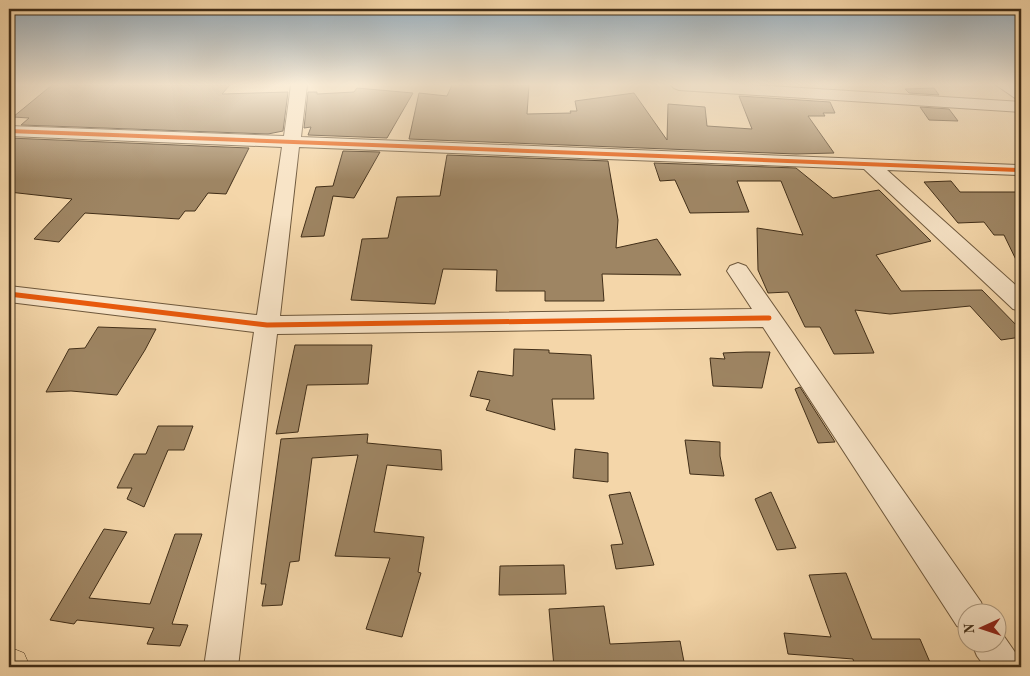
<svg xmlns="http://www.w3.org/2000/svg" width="1030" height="676" font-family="'Old Standard TT',serif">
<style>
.building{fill:#9e8563;stroke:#412e18}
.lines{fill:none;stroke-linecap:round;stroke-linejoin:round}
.street-casing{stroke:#6e583c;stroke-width:2}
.primary-casing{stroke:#412e18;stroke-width:1}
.street{fill:#f8e4c7;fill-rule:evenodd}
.primary{fill:#f4d6a9;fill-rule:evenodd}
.cycleway-far1-casing{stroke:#f8e4c7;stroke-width:6}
.cycleway-casing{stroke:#f8e4c7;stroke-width:8}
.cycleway-far1{stroke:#e8590c;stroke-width:4}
.cycleway{stroke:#e8590c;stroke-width:5}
</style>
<rect width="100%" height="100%" fill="#f4d6a9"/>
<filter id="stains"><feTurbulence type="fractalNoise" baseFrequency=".004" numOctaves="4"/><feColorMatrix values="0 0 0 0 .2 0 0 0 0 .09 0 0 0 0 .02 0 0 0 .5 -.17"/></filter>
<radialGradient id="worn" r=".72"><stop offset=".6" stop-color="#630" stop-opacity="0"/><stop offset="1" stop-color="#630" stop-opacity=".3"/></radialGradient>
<!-- building -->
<path class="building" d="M 52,85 L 230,85 L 222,94 L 288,92 L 283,131 L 268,134 L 21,125 L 29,118 L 13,117 Z
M 452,85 L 529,85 L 527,114 L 571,113 L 570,111 L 577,111 L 575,101 L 634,93 L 667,140 L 668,104 L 705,107 L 707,126 L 752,129 L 739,96 L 830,102 L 835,113 L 823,113 L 825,116 L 808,116 L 834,153 L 796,154 L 409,139 L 419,93 L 447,96 Z
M 357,88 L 413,93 L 387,138 L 308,135 L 311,127 L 304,128 L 308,92 L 317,92 L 317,94 L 354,92 Z
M 934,88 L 939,95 L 909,93 L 905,89 Z
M 920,107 L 949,109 L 958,121 L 929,120 Z
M 9,138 L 249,148 L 226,194 L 208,193 L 195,211 L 185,211 L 179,219 L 85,213 L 59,242 L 34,239 L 72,199 L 9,192 Z
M 343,151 L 380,152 L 354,198 L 333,196 L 324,236 L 301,237 L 316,187 L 333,186 Z
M 447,155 L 608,161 L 618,220 L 616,248 L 657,239 L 681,275 L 602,274 L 604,301 L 545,301 L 545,291 L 496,291 L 497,270 L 443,269 L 435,304 L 351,300 L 362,239 L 388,238 L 397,197 L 440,196 Z
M 654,163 L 796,168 L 833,198 L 879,190 L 931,241 L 876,255 L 901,291 L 982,290 L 1021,330 L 1021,337 L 1001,340 L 970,306 L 890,314 L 855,310 L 874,353 L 834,354 L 820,327 L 805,327 L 788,292 L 768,293 L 758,270 L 757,228 L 803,235 L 781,181 L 737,181 L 749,212 L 690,213 L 675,180 L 660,181 Z
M 951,181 L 960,192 L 1021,192 L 1021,270 L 1004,235 L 994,235 L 984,222 L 958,223 L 924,182 Z
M 98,327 L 156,329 L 145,350 L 117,395 L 71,391 L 46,392 L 69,349 L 85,348 Z
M 295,345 L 372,345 L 368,384 L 307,385 L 298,432 L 276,434 Z
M 514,349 L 549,350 L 549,353 L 591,355 L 594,399 L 552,399 L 555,430 L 486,410 L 490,400 L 470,396 L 478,371 L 513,376 Z
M 746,352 L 770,352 L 762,388 L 713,386 L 710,358 L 725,359 L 723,353 Z
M 800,387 L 835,442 L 818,443 L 795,389 Z
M 158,426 L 193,426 L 184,450 L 168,450 L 144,507 L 127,499 L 132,488 L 117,488 L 134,454 L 146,454 Z
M 368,434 L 367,443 L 441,450 L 442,470 L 387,465 L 374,532 L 424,537 L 418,572 L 421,573 L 402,637 L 366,629 L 390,558 L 335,556 L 358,455 L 312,458 L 299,561 L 290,562 L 282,605 L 262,606 L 266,584 L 261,584 L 281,439 Z
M 685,440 L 720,442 L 720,456 L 724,476 L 690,474 Z
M 575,449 L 608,453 L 608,482 L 573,478 Z
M 630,492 L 654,565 L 616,569 L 611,545 L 623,544 L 609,495 Z
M 771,492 L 796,548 L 777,550 L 755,499 Z
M 104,529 L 127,532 L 89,598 L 150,604 L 175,534 L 202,534 L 172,624 L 188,625 L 180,646 L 147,644 L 154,628 L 77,620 L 74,624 L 50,620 Z
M 564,565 L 566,594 L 499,595 L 500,566 Z
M 846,573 L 872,639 L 920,639 L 932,667 L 855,667 L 853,659 L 788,654 L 784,633 L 831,637 L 809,575 Z
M 604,606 L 610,644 L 680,641 L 685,667 L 554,667 L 549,609 Z"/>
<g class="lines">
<defs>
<path id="street" d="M 291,85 L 307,85 L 301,137 L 1021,165 L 1021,175 L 887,170 L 1021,290 L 1021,311 L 1013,309 L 864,169 L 299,147 L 280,316 L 752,309 L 727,271 L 730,266 L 738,263 L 746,266 L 981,602 L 985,614 L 968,614 L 968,630 L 957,626 L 763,327 L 277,334 L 238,667 L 204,667 L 254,332 L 9,302 L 9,286 L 257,315 L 282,147 L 9,136 L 9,126 L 284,136 Z
M 671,85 L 754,85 L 1021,102 L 1021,112 L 679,90 L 674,88 Z
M 996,85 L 1015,85 L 1021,89 L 1021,100 L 1015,98 Z
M 998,631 L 1001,632 L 1017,655 L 1021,667 L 985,667 L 977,656 L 972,644 L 998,644 Z"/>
<path id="primary" d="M 9,647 L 24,653 L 30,667 L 9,667 Z"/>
</defs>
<!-- street casing -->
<use href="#street" class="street-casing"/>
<!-- primary casing -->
<use href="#primary" class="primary-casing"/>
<!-- street -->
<use href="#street" class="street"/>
<!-- primary -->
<use href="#primary" class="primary"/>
<defs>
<path id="cycleway-far1" d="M 9,131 L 1021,170"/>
<path id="cycleway" d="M 9,294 L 267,325 L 769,318"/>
</defs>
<!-- cycleway-far1 casing -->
<use href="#cycleway-far1" class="cycleway-far1-casing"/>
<!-- cycleway casing -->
<use href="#cycleway" class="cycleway-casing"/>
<!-- cycleway-far1 -->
<use href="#cycleway-far1" class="cycleway-far1"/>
<!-- cycleway -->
<use href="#cycleway" class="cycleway"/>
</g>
<!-- sky -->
<linearGradient id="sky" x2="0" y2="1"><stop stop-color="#94abbb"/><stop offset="0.47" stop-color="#faedd8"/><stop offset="1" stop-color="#faedd8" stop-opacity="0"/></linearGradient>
<rect width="1030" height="180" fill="url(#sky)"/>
<!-- margin -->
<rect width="1030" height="676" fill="none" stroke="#f4d6a9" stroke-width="30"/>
<rect x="10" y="10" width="1010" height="656" fill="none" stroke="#412e18" stroke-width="2.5"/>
<rect x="15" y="15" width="1000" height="646" fill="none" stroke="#412e18"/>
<!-- north arrow -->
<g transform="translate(982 628) rotate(267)"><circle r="24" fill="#f8e4c7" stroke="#af9b81"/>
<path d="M0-4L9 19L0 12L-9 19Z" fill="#8f2418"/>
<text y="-8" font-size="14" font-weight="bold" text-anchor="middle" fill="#412e18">N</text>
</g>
<rect width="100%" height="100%" filter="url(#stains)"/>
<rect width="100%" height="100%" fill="url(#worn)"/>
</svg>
